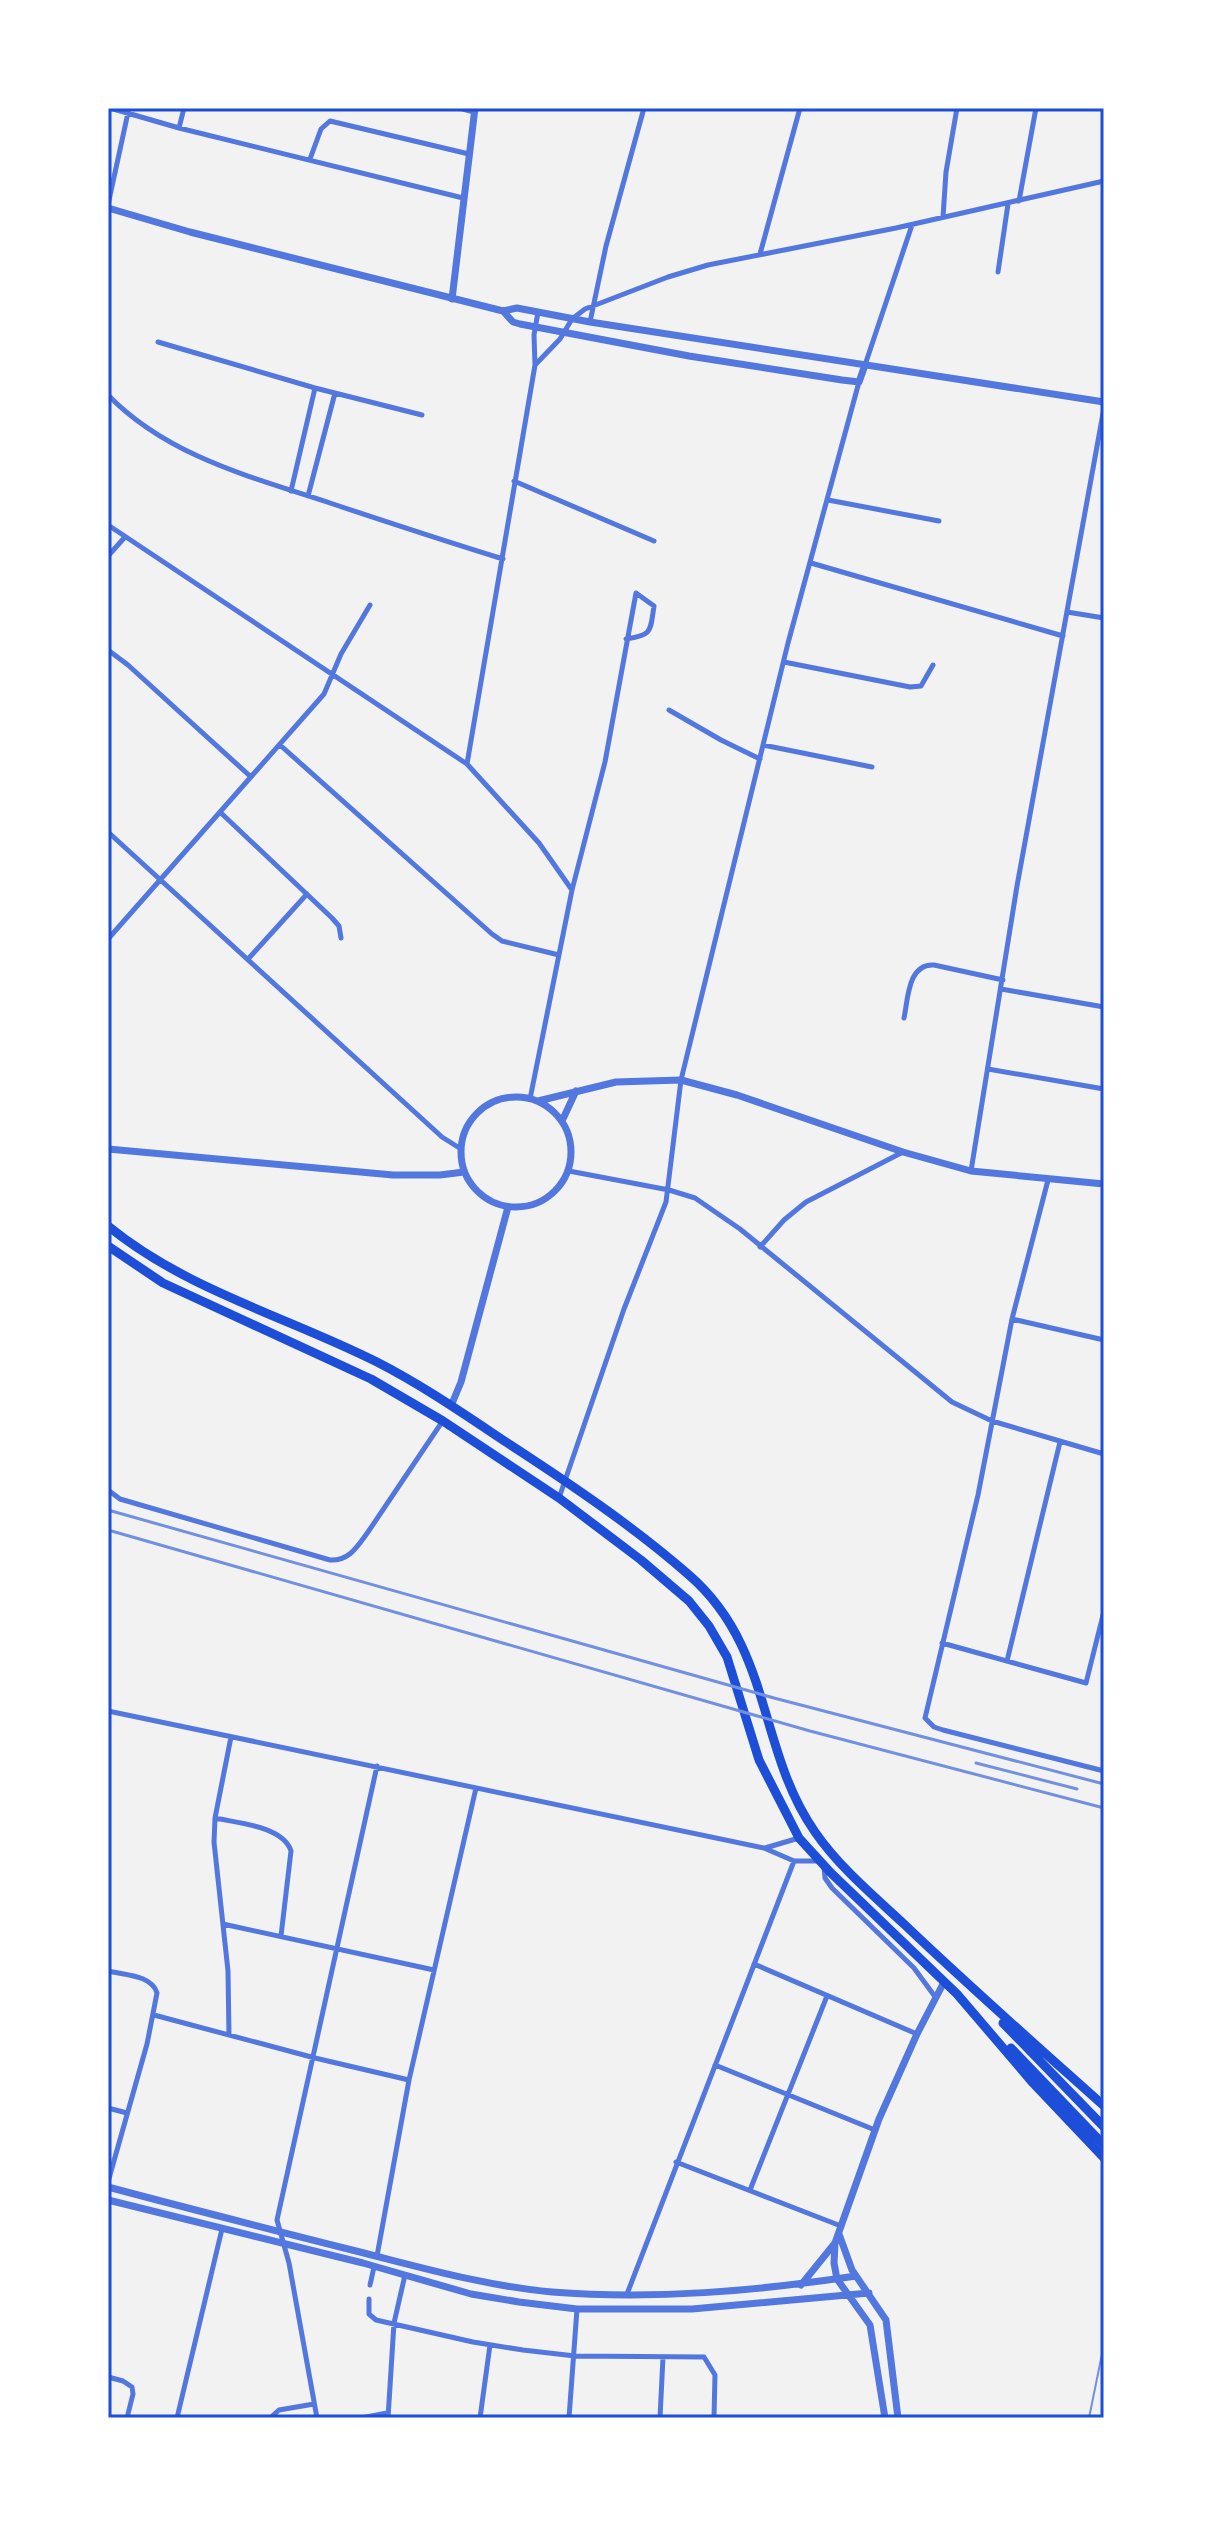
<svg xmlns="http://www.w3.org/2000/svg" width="1212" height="2526" font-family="'DejaVu Sans',sans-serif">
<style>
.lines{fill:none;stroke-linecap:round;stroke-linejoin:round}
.minor{stroke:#5277de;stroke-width:5}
.tertiary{stroke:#5277de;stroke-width:7}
.primary{stroke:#1d4ed8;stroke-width:9}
.tram{stroke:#7290e2;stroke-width:2}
.rail{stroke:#7290e2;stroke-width:3}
.neatline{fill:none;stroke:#1d4ed8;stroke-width:3}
</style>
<rect width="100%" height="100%" fill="#f2f2f2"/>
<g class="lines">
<!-- minor -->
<path class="minor" d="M 110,108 L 179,128 L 463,198
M 459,108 L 474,112
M 179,128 L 184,108
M 310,159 L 321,129 L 330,121 L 469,154
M 1019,201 L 1036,108
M 108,205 L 129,108
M 943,217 L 946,172 L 957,108
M 760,254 L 800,108
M 998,272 L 1008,204
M 590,322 L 606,246 L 644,108
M 158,342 L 315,388 L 422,415
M 535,365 L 560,339 L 572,319 L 585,309 L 668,277 L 708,265 L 896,228 L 1104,181
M 865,365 L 912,225
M 108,395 C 167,456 251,477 330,503 C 387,522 445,541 503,559
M 514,481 L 654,541
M 291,491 L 315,388
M 308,496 L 335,393
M 828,500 L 939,521
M 108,525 L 467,764 L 539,843 L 572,890
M 108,556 L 125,537
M 811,563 L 1063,636
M 1067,612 L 1104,618
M 108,650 L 128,665 L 251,777
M 784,662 L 910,687 L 921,686 L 933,665
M 669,710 L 721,740 L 760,759
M 280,745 L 492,934 L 502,941 L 559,955
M 763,745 L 872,767
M 467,764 L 535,365 L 534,335 L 538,312
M 220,812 L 332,918 L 339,926 L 341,938
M 108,832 L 442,1137 L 461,1149
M 108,939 L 324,694 L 341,654 L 370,605
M 249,958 L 307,894
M 1001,989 L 1104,1007
M 904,1018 C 908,999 908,963 934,965 L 1003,980
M 988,1069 L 1104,1089
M 530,1099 L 572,890 L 605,762 L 636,593 L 654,606 C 650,631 653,635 626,639
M 569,1171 L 669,1190 L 695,1198 L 740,1229 L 952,1402 L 992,1421 L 1104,1454
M 971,1171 L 1017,886 L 1104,408
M 1048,1180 L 1012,1319 L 978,1495 L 925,1718 L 934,1727 L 943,1730 L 1104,1771
M 760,1247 L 784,1220 L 806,1202 L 903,1152
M 1012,1319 L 1104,1340
M 108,1490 L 120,1499 L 330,1560 C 349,1561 357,1547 368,1532 L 442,1422
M 559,1498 L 624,1309 L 666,1202 L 681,1080 L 788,643 L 859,382
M 942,1643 L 1086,1683 L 1104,1611
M 1007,1661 L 1060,1442
M 108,1711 L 764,1848 L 794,1861 L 818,1861
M 215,1818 C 237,1823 283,1826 291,1851 L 281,1936
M 765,1848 L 799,1838
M 824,1867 L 825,1878 L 832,1888 L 914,1968 L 936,1998
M 223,1924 L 434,1970
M 754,1964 L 917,2034
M 108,1971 C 124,1975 152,1975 157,1993 L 147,2044 L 108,2182
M 154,2015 L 315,2058 L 409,2080
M 229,2035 L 228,1971 L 214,1842 L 215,1818 L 231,1737
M 715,2065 L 875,2130
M 108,2108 L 127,2113
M 676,2162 L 841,2226
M 750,2190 L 827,1996
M 377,2256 L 409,2080 L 476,1788
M 370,2285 L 374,2267
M 627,2294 L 794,1861
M 369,2299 L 369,2314 L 376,2320 L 473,2342 L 523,2350 L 575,2356 L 704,2357 L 715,2375 L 714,2418
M 108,2377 L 123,2381 L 132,2387 L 133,2394 L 127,2418
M 177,2418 L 222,2229
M 270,2418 L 279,2410 L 314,2404
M 317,2418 L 289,2263 L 277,2220 L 377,1766
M 361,2418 L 387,2413
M 388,2418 L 394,2323 L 405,2275
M 480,2418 L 490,2345
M 569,2418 L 577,2309
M 660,2418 L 663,2357"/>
<!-- tertiary -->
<path class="tertiary" d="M 108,208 L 190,232 L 503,311 L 517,308 L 590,322 L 1104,402
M 452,299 L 475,108
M 503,311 L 513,322 L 520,324 L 689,356 L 842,380 L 859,382 L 865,365
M461 1152a55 55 0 1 1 110 0a55 55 0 1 1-110 0Z
M 538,1101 L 616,1082 L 681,1080 L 737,1095 L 903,1152 L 971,1171 L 1104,1184
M 562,1121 L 576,1091
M 108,1149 L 393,1175 L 440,1175 L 464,1172
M 451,1406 L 461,1382 L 508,1207
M 108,2187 C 190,2209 273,2230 356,2251 C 420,2267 485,2286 552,2292 C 654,2300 755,2291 856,2276
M 108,2200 L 363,2263 L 471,2294 L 519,2302 L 577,2309 L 692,2309 L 869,2293
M 839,2234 L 852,2270 L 886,2320 L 898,2418
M 801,2285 L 835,2243
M 885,2418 L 870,2325 L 837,2279 L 834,2263 L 835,2243 L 879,2119 L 917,2034 L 944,1982"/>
<!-- primary -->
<path class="primary" d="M 108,1226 C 186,1290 288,1317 377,1362 C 422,1385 464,1414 506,1442 C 569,1483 633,1526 689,1575 C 773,1648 757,1749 815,1832 C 839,1867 874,1896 905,1925 C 970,1987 1037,2046 1104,2106
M 108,1246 L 163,1283 L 371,1379 L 443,1421 L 559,1498 L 641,1560 L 689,1601 L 709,1626 L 727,1657 L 759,1760 L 799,1838 L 831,1873 L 957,1994 L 1033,2083 L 1104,2158
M 1003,2023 L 1104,2127
M 1011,2048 L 1104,2145"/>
<!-- tram -->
<path class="tram" d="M 1089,2418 L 1104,2344"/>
<!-- rail -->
<path class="rail" d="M 108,1510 L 774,1698 L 1104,1784
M 108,1530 L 810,1731 L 1104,1808
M 976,1763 L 1077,1789"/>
</g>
<!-- border -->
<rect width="1212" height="2526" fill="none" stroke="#ffffff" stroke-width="220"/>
<rect x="110" y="110" width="992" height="2306" class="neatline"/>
</svg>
